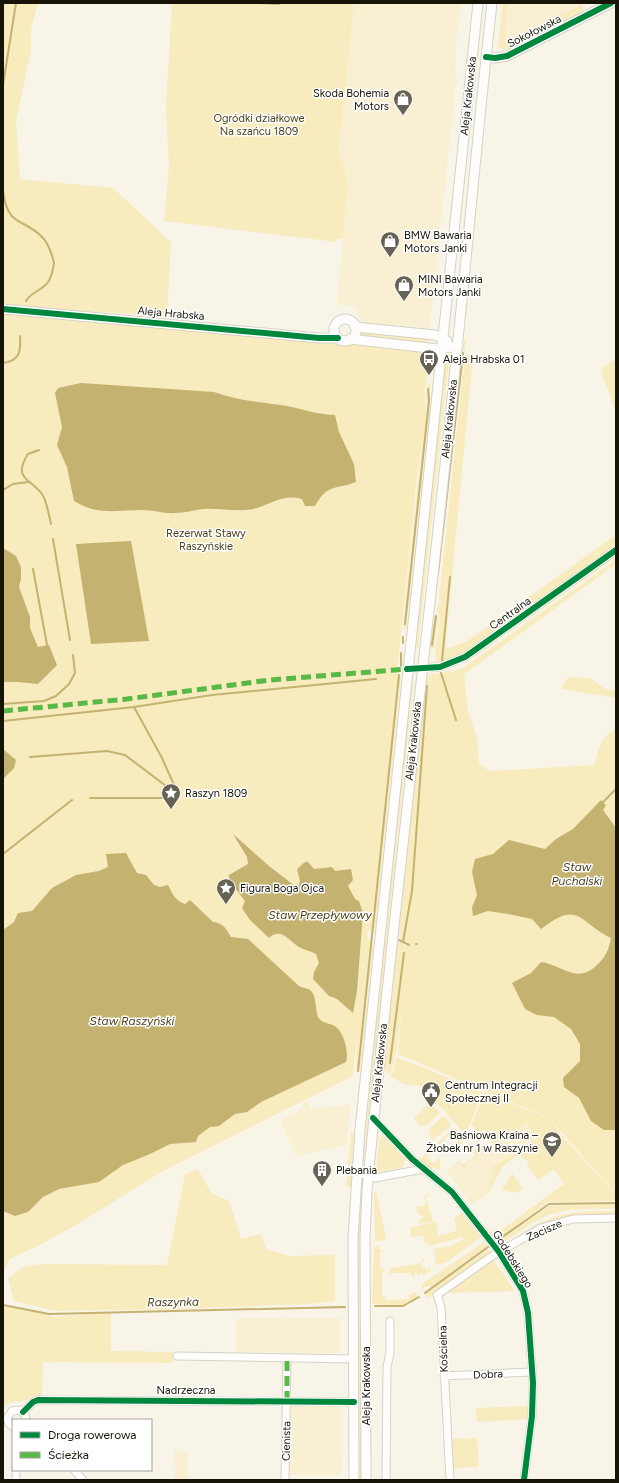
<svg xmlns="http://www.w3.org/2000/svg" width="619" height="1483" font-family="Figtree,sans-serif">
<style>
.built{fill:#f9f0d3}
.green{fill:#f8ebbd;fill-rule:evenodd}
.water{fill:#c4b270}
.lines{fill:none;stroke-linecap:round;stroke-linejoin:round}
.stream{stroke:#c4b270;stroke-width:2}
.street-casing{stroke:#d5d2c6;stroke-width:9}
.secondary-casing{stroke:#d5d2c6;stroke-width:11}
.street{stroke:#fefdfc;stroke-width:7}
.secondary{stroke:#fefdfc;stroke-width:9}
.quiet{stroke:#58b947;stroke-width:5;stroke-dasharray:10 5;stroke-linecap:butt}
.cycleway-casing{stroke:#fff;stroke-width:8}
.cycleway{stroke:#00873e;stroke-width:6}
.labels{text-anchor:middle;stroke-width:3;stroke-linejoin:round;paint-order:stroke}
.street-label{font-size:11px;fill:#171306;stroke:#fff}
.poi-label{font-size:11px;fill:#171306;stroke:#fff;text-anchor:start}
.park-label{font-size:11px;fill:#4a401a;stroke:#fff}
.water-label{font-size:12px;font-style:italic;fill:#4b411b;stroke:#fff}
</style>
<rect width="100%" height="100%" fill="#f8f4e8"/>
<!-- built -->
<path class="built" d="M 354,3 L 462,3 L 457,35 L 455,72 L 457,74 L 430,325 L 428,328 L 363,322 L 359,317 L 354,306 L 337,304 L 348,184 L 339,149 Z
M 508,3 L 583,3 L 506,42 L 505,40 Z
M 308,1101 L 311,1109 L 350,1104 L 347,1145 L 296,1156 L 280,1120 L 301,1109 L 302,1104 Z
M 532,1112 L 549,1119 L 560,1132 L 558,1135 L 562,1135 L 581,1159 L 564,1184 L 554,1169 L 538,1180 L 527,1164 L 529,1162 L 524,1159 L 519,1154 L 503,1166 L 489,1192 L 471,1205 L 446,1170 L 459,1161 L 462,1165 L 473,1158 L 476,1155 L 473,1152 L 484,1144 L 487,1148 L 493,1144 L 490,1140 Z
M 340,1318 L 340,1353 L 236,1352 L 236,1319 Z
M 288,1406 L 340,1406 L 341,1475 L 288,1475 Z
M 174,1451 L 188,1452 L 188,1480 L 175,1480 Z"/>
<!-- green -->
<path class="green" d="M 3,3 L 38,3 L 31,29 L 31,51 L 16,120 L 20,179 L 113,188 L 171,242 L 167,316 L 3,306 Z
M 172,3 L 354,3 L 339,149 L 348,184 L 343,239 L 337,239 L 337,242 L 164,221 L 169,167 L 166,107 Z
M 503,3 L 508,3 L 505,40 L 506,42 L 582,4 L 584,12 L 507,49 L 501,49 L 498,46 Z
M 3,312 L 426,352 L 430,357 L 425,389 L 425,419 L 427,386 L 430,382 L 430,404 L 406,629 L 404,629 L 403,625 L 424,422 L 416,485 L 397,674 L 401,675 L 375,931 L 368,931 L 367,937 L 373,943 L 360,1072 L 356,1072 L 358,1028 L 353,1076 L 163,1171 L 84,1220 L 42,1244 L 10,1259 L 3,1272 Z
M 358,330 L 429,338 L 428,345 L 355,337 Z
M 464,339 L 466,339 L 437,587 L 437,574 Z
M 465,355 L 473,355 L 445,649 L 466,642 L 616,535 L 616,544 L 611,548 L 612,549 L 462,655 L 444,663 L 436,664 L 435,654 L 440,615 L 437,612 L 438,602 L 441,603 L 441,600 L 439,599 Z
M 447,359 L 449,361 L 418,648 L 415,647 L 445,362 Z
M 616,359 L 616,413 L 603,376 L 602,368 Z
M 616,554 L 616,557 L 465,663 L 464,661 Z
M 616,560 L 616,564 L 470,670 L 464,673 L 468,712 L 477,738 L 479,763 L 489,771 L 595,765 C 598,749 600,737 616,729 L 616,1194 L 549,1118 L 398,1054 L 402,1004 L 397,1047 L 390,1075 L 387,1073 L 384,1066 L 397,944 L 402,942 L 405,947 L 407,946 L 407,944 L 401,939 L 399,932 L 425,680 L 428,676 L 434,672 L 435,675 L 450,670 L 451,672 L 463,668 Z
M 435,614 L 439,616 L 434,649 L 429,649 Z
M 568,677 L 590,678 L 605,689 L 616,691 L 616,698 L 561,689 Z
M 414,679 L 364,1160 L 363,1162 L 368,1097 L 411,680 Z
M 397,1057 L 483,1092 L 466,1133 L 464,1133 L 447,1115 L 446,1112 C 441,1107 436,1105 433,1098 L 430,1098 L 421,1086 L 404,1084 L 391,1077 Z
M 485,1092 L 549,1119 L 560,1132 L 558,1135 L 562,1135 L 565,1140 L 567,1141 L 616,1195 L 616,1201 L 548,1202 L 495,1241 L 490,1234 L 494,1229 L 497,1233 L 564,1184 L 554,1169 L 538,1180 L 527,1164 L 529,1162 L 524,1159 L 519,1154 L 503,1166 L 489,1192 L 471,1205 L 487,1192 L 491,1183 L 489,1182 L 494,1172 L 491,1168 L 537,1139 L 527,1124 L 485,1150 L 483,1149 L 478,1152 L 479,1156 L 465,1164 L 467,1166 L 464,1169 L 457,1162 L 459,1161 L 462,1165 L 476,1156 L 473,1152 L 484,1144 L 487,1148 L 493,1144 L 483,1130 L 470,1138 L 469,1132 L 472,1133 L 475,1127 L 471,1126 Z
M 429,1104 L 431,1104 L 439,1111 L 439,1114 L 427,1125 L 420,1126 L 414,1118 Z
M 444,1116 L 451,1124 L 451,1126 L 433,1140 L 429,1135 L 430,1128 L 442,1117 Z
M 453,1128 L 455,1128 L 467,1139 L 440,1158 L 440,1168 L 438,1170 L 434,1167 L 431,1169 L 419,1160 ZM 455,1130 L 461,1138 L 433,1164 L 427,1156 Z
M 351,1132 L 354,1133 L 351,1187 L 346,1187 Z
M 381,1136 L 385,1137 L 405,1159 L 403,1168 L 376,1172 L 379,1139 Z
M 198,1169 L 211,1193 L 229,1201 L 241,1239 L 261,1234 L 266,1249 L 289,1256 L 335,1255 L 335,1301 L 309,1304 L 171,1309 L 56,1311 L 14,1301 L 8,1278 L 23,1267 L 42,1264 L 167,1265 L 185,1174 Z
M 512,1173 L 523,1188 L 516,1193 L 502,1190 Z
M 376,1192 L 386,1237 L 384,1241 L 375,1241 L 374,1195 Z
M 358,1193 L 362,1194 L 361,1480 L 358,1480 Z
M 430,1193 L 430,1194 L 426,1198 L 433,1221 L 420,1224 L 419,1221 L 423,1216 L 418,1214 L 416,1207 L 426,1205 L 424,1197 Z
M 616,1204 L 616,1209 C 593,1209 568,1207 546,1216 C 531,1223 517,1233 504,1242 L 505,1244 L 509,1241 L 512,1242 L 504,1246 L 499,1246 L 496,1243 L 549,1206 Z
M 616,1211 L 616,1215 C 596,1215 575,1214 556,1219 C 541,1224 528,1233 514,1241 L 515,1238 C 555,1211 569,1212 616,1211 Z
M 462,1213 L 481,1237 L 447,1262 L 436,1265 L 434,1249 L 450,1246 L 464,1239 L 462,1237 L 429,1246 L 423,1240 L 424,1236 L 411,1237 L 410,1228 L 436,1221 L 438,1234 L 436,1236 L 457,1231 L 454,1219 Z
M 484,1242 L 488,1245 L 432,1287 L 427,1286 L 421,1290 L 422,1284 Z
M 379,1245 L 380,1250 L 385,1251 L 380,1252 L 380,1268 L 384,1269 L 385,1271 L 382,1272 L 382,1296 L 385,1296 L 385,1300 L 410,1299 L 408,1295 L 416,1292 L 417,1297 L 402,1305 L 372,1304 L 374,1247 Z
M 487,1249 L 491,1252 L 428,1298 L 425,1294 Z
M 422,1259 L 425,1261 L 421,1264 L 427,1270 L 430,1267 L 431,1269 L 430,1272 L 422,1276 L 422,1273 L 420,1273 L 419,1277 L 416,1273 L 415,1273 L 414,1277 L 411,1276 L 411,1273 L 391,1273 L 391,1276 L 390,1275 L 390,1265 L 392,1268 L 422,1263 Z
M 493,1259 L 515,1291 L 446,1293 Z
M 3,1306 L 49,1314 L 53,1317 L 111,1312 L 111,1351 L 173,1352 L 173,1363 L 43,1362 L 42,1397 C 36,1396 33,1398 27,1400 C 18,1404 11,1399 3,1407 Z
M 528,1406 L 527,1419 L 477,1422 L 476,1408 Z
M 477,1438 L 479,1467 L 452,1468 L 451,1439 Z"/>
<!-- water -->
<path class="water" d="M 81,383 L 214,392 C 239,401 261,402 287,406 C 303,409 319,415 335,415 L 339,432 L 354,464 L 356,482 C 335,490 328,483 315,506 L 305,506 L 302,499 C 280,493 268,508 246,510 C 232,511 217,508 203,509 C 194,510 185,513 176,513 C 165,514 153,510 142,510 C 116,510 98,516 74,501 L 67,467 L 57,445 L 62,427 L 55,393 L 58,388 Z
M 131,541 L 149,641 L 91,644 L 76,544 Z
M 3,548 L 16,556 L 21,567 L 21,579 L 19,587 L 30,617 L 30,628 L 38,647 L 49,645 L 57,665 L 38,684 L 18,682 L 3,682 Z
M 3,749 L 16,760 L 14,768 L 3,779 Z
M 601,800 L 606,805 L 603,810 L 616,828 L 616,1130 L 604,1130 L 591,1121 L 579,1098 L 564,1087 L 563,1078 L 580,1061 L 580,1044 L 571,1029 L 554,1017 L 537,1015 L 525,1009 L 512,983 L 531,973 L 541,962 C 562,965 576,984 596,966 C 605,958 609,950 611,938 C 578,922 580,899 541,929 L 532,919 L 508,914 L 488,911 L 473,916 L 472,907 L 477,895 L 472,872 L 475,859 L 493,854 L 509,840 L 545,849 L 556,839 L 573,829 Z
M 233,834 L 269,866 L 295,886 L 299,885 L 300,881 L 297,869 L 305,862 L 308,862 L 314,869 L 332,867 L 335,871 L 351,869 L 353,880 L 348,886 L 355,899 L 359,901 L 363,913 L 357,991 L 353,1013 L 337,999 L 329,996 L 313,979 L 314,972 L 319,963 L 316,954 C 310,951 304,950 299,947 C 288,940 281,927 269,938 L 250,920 L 242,908 L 245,901 L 229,880 L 229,875 L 248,864 L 247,857 Z
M 126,853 L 137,873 L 146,875 L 154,885 L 160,887 L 168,885 C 173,894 174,900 185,904 L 190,900 L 213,922 C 224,923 226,929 231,937 L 248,939 L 299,986 C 302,988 307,988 310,990 C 317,995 315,1010 318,1017 C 323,1025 330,1022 336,1027 C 344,1033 349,1053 346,1062 L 261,1102 L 247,1112 L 235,1114 L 219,1126 L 210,1127 L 198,1136 L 196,1142 L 170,1144 L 150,1154 L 123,1165 L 99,1182 L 59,1189 L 43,1197 L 28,1212 L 15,1216 L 3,1211 L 3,930 L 14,922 L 18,913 L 32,911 L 52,888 L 76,875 L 99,871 L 108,867 L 106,854 Z"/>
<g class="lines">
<!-- stream -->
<path class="stream" d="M 258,3 L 279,4
M 287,3 L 293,3
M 3,85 L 16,3
M 3,191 C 8,229 24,217 43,238 C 49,244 52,255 54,263 C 53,269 52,277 48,282 C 43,290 31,292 26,301
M 3,363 C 20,361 21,351 20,336
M 39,450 L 28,454 C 12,479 31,479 42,494 C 47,501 49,516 51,524
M 3,490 L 13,484 L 28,482
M 53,539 L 70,640
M 33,569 L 47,645
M 438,573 L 463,353
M 405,624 L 429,401 L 428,389
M 403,643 L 403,637
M 432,645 L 436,616
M 442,661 L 450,577
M 401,666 L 401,653
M 441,673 L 456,720
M 3,704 L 44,701 L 56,696 L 69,684 L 75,673 L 73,655
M 134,707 L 162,758 L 178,794
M 3,721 L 134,707 L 212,695 L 376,679
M 30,757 L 107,751 L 125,755 L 178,795
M 90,798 L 166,798 L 178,795
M 603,802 L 616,789
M 3,854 L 72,800
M 399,940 L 409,945
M 403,942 L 412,891 L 427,686
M 416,944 L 417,944
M 390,1063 L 404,953
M 358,1071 L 399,675
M 498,1240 L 549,1204 L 616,1203
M 425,1293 L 488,1247
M 3,1305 L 49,1314 L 345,1307
M 375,1306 L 403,1306 L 419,1297"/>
<defs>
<path id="street" d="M 407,669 L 440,667 L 465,657 L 616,550
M 373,1118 L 412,1159 L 452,1192 L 499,1252 L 523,1291 L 528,1313 L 533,1383 L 532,1416 L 524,1480
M 356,1172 L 375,1178 L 423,1169
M 177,1356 L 354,1359
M 444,1376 L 532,1372
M 23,1412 L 33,1402 L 38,1400 L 354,1402
M 13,1427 L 9,1424 L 7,1418 L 12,1411 L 20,1410 L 25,1414 L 26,1420
M 74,1470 L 83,1480
M 16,1480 L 16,1470
M 285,1480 L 287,1358
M 386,1480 L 387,1367 L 390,1353 L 390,1321
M 450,1480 L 441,1307 L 437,1295 L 492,1256 L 541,1228 L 573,1219 L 616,1218"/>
<path id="secondary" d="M 486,57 L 495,58 L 507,56 L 611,3
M 3,309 L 319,338 L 338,338
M334 330a11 11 0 1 1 22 0a11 11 0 1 1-22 0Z
M 355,327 L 435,335 L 447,341
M 350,339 L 437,349 L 458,346
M 354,1480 L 353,1239 L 360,1129 L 478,3
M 366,1480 L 365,1237 L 367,1191 C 393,910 429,630 457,349 C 469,234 479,118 492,3"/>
</defs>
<!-- street casing -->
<use href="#street" class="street-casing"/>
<!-- secondary casing -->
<use href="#secondary" class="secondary-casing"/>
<!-- street -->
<use href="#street" class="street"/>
<!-- secondary -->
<use href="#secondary" class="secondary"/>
<!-- quiet -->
<path class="quiet" d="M 3,711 L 127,699 L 270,680 L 407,669
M 287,1401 L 287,1358"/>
<defs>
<path id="cycleway" d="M 486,57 L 495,58 L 507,56 L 611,3
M 3,309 L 319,338 L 338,338
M 407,669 L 440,667 L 465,657 L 616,550
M 373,1118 L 412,1159 L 452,1192 L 499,1252 L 523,1291 L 528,1313 L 533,1383 L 532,1416 L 524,1480
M 23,1412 L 33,1402 L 38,1400 L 354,1402"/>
</defs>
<!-- cycleway casing -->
<use href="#cycleway" class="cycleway-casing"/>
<!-- cycleway -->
<use href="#cycleway" class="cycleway"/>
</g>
<!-- icons -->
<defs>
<symbol id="shop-pin" viewBox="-11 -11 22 30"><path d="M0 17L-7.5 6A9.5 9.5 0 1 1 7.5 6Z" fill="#666255" stroke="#fff"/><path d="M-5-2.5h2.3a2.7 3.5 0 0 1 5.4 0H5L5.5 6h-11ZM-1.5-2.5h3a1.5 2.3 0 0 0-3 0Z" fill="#fff"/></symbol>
<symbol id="bus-pin" viewBox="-11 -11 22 30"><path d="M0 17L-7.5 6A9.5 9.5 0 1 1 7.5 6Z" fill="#666255" stroke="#fff"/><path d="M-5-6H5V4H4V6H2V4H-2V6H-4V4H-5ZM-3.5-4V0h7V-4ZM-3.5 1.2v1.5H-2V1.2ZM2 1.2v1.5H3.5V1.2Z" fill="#fff"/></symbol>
<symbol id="sight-pin" viewBox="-11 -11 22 30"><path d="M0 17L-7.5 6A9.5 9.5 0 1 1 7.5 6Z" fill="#666255" stroke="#fff"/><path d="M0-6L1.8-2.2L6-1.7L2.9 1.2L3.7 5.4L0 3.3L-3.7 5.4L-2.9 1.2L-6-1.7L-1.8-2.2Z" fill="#fff"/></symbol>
<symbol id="civic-pin" viewBox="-11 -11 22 30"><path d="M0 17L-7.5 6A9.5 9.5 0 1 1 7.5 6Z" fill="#666255" stroke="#fff"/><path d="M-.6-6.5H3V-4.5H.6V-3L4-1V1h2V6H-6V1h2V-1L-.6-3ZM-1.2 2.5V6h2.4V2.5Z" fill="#fff"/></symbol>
<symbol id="school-pin" viewBox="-11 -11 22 30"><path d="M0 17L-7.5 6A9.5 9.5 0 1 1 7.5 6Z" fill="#666255" stroke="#fff"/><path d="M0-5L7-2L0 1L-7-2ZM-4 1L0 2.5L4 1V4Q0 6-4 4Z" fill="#fff"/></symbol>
<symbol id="building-pin" viewBox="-11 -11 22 30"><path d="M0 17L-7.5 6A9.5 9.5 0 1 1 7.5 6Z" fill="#666255" stroke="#fff"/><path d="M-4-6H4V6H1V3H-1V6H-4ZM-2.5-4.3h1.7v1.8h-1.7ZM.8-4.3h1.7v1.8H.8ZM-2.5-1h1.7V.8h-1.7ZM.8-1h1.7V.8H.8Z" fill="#fff"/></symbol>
</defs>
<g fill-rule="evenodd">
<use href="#shop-pin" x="392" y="88" width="22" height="30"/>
<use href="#shop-pin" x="379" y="230" width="22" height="30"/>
<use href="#shop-pin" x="393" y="274" width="22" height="30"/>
<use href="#bus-pin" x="418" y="348" width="22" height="30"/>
<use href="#sight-pin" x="160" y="782" width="22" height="30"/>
<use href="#sight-pin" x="215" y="877" width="22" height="30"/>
<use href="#civic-pin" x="420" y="1080" width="22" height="30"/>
<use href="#school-pin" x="541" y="1130" width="22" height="30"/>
<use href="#building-pin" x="311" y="1159" width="22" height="30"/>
</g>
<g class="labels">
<!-- street labels -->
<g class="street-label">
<text transform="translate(534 31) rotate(-27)" y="4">Sokołowska</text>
<text transform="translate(468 96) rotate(-84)" y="4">Aleja Krakowska</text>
<text transform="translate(171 313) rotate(5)" y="4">Aleja Hrabska</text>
<text transform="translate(449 419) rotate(-84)" y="4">Aleja Krakowska</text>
<text transform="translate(510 613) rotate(-35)" y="4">Centralna</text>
<text transform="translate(413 741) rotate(-84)" y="4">Aleja Krakowska</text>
<text transform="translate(379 1063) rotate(-84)" y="4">Aleja Krakowska</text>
<text transform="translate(544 1230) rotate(-24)" y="4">Zacisze</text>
<text transform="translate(513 1259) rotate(58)" y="4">Godebskiego</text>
<text transform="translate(443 1349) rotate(-92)" y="4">Kościelna</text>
<text transform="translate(488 1374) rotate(-3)" y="4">Dobra</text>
<text transform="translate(366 1386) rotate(-90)" y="4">Aleja Krakowska</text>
<text x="186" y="1394">Nadrzeczna</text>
<text transform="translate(286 1441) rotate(-89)" y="4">Cienista</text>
</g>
<!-- poi labels -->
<g class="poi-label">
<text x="389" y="97" text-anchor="end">Skoda Bohemia<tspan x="389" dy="13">Motors</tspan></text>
<text x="404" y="239">BMW Bawaria<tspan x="404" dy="13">Motors Janki</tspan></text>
<text x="418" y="283">MINI Bawaria<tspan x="418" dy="13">Motors Janki</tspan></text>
<text x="443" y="363">Aleja Hrabska 01</text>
<text x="185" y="797">Raszyn 1809</text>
<text x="240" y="892">Figura Boga Ojca</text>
<text x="445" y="1089">Centrum Integracji<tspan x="445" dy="13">Społecznej II</tspan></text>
<text x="538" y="1139" text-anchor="end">Baśniowa Kraina –<tspan x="538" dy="13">Żłobek nr 1 w Raszynie</tspan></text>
<text x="336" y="1174">Plebania</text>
</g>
<!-- park labels -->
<g class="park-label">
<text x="259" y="122">Ogródki działkowe<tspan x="259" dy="13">Na szańcu 1809</tspan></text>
<text x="206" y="537">Rezerwat Stawy<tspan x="206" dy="13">Raszyńskie</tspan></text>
</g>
<!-- water labels -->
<g class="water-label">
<text x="577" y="871">Staw<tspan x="577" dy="14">Puchalski</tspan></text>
<text x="320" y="919">Staw Przepływowy</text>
<text x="132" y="1025">Staw Raszyński</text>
<text transform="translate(173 1302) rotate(-1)" y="4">Raszynka</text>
</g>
</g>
<!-- border -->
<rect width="619" height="1483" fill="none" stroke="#171306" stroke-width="8"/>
<!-- legend -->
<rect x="12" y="1419" width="140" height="52" fill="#ffffff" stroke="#a2a19b"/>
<rect x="20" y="1432" width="20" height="6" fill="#00873e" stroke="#a2a19b"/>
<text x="48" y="1439" font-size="12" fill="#171306">Droga rowerowa</text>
<rect x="20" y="1452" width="20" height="6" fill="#58b947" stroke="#a2a19b"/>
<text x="48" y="1459" font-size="12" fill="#171306">Ścieżka</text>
</svg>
